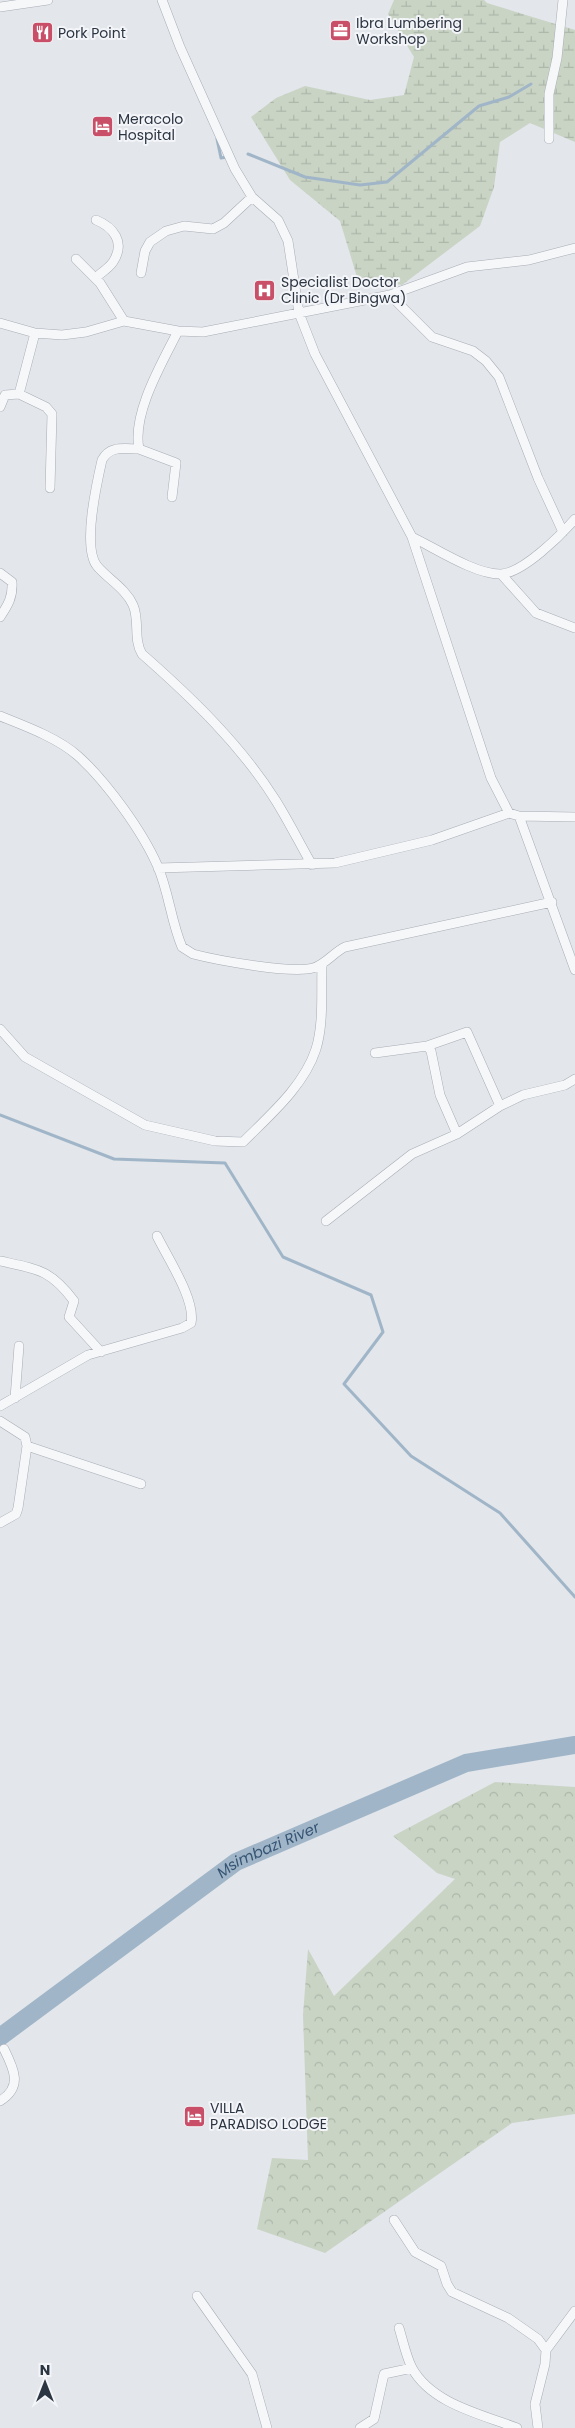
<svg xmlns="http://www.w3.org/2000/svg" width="575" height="2428" font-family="Poppins,sans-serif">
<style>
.forest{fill:url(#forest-crowns)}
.wetland{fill:url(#wetland-marsh)}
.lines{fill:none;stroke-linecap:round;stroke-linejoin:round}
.stream{stroke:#a0b6c8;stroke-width:3}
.river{stroke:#a0b6c8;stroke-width:18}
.minor-casing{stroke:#a8adb5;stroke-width:10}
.minor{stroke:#f6f7f9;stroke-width:9}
.labels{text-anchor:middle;stroke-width:4;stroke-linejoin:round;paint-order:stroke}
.poi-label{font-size:14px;fill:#2c3542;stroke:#f3f5f8;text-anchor:start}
.water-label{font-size:15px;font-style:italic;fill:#375574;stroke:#f3f5f8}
</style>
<defs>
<pattern id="forest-crowns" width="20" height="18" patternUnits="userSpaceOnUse" patternTransform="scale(1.25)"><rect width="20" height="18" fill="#c9d4c5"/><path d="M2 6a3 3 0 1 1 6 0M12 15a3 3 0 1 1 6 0" fill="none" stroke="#adb7aa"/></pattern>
<pattern id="wetland-marsh" width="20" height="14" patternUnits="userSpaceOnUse" patternTransform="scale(1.25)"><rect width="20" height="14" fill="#c9d4c5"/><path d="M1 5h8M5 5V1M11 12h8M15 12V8" fill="none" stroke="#adb7aa"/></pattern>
</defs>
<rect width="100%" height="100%" fill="#e3e6eb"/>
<!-- forest -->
<path class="forest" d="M 495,1782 L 575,1787 L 575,2114 L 512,2123 L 325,2253 L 257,2229 L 272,2158 L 308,2160 L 303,2015 L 308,1949 L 334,1996 L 455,1879 L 437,1873 L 393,1836 Z"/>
<!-- wetland -->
<path class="wetland" d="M 394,0 L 484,0 L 487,3 L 575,30 L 575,142 L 530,123 L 500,142 L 494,187 L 480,226 L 402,285 L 357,277 L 340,221 L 290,180 L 251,117 L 276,98 L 305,86 L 370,100 L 404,95 L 414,57 L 388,14 Z"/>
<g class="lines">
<!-- stream -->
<path class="stream" d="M 217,139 L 221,158 L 227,157
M 248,154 L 305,177 L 360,185 L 387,182 L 479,106 L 509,97 L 531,84
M 0,1115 L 114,1159 L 225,1163 L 283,1257 L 371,1295 L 383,1332 L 344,1384 L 411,1456 L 500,1513 L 575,1597"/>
<!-- river -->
<path class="river" id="s1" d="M 0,2037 L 236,1862 L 466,1763 L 575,1745"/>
<defs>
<path id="minor" d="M 162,0 L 180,47 L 235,169 L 252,197 L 278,220 L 288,241 L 299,313 L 315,354 L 412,537 L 491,778 L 509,813
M 0,7 L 48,0
M 549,139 L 549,94 L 557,58 L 563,0
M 76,259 L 100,283 L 124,321
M 141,273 L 145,251 L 150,242 L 166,231 L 184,226 L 213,229 L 224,223 L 252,197
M 95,278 C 101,273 109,268 113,262 C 126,242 113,227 96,220
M 390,295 L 467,267 L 529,260 L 575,248
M 0,323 L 35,333 L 62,335 L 86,332 L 124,321 L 178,331 L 203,332 L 390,295 L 432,337 L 473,351 L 486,361 L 499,377 L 538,478 L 563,532
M 35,333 L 19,394 L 46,407 L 52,414 L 50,488
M 0,407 L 5,395 L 19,394
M 139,449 C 124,449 110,445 102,460 C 97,482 82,547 97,566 C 108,579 126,589 133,605 C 140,621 133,639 142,654 C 191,697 241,745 276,801 C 289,822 300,844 312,865
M 172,497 L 176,463 L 139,449 C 132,413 162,363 178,331
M 412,537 C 435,548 476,575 501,574 C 523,573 561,535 575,519
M 0,573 L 12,582 C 13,597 8,605 0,617
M 501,574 L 536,613 L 575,628
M 0,716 C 25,726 58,738 78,756 C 106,781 143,832 158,867 C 169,893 171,921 182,947 L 193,954 C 216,960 291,974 313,968 C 325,965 334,952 345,947 L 552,902
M 519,816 L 575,970
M 158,868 L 335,863 L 432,840 L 509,813 L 519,816 L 575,817
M 0,1029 L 25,1057 L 145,1125 L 215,1141 L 243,1142 C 270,1115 304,1086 316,1049 C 324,1023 321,991 322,965
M 427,1046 L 467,1032 L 500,1106
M 375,1053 L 427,1046 L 431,1051 L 440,1095 L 457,1134
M 326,1221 L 412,1154 L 457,1134 L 500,1106 L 523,1095 L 565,1085 L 575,1079
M 0,1261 C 37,1269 50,1269 74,1301 L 69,1317 L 101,1352
M 15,1398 L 19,1346
M 0,1406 L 88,1355 L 182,1328 L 191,1323 C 196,1300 167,1257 157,1236
M 0,1421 L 25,1437 L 27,1446 L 18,1508 L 16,1514 L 0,1523
M 27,1446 L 141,1484
M 0,2101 C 23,2087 14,2069 4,2049
M 394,2220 L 415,2252 L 441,2266 L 447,2284 L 452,2292 L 508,2318 L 538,2339 L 546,2350 L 545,2364 L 535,2404 L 538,2428
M 197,2296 L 252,2374 L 267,2428
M 399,2328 C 403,2341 406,2356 412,2368 C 432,2404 481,2414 517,2428
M 546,2350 L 575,2311
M 360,2428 L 374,2419 L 384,2374 L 412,2368"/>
</defs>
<!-- minor casing -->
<use href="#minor" class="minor-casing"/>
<!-- minor -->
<use href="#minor" class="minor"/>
</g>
<!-- icons -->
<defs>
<symbol id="office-square" viewBox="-11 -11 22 22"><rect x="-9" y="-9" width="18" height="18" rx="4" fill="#c84f67" stroke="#f3f5f8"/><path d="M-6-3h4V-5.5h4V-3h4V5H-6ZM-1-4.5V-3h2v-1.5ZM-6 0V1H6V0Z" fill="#fff"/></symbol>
<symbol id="restaurant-square" viewBox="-11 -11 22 22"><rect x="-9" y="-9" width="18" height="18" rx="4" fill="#c84f67" stroke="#f3f5f8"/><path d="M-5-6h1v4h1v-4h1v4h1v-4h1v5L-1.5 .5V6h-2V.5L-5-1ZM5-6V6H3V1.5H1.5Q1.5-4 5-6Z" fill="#fff"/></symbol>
<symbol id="hotel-square" viewBox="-11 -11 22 22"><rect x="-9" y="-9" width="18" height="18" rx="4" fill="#c84f67" stroke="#f3f5f8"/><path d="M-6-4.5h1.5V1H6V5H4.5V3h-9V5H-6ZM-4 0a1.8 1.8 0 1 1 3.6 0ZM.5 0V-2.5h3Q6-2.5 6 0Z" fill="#fff"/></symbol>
<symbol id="hospital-square" viewBox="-11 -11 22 22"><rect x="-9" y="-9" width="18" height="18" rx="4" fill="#c84f67" stroke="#f3f5f8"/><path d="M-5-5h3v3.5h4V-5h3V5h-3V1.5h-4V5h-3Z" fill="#fff"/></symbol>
</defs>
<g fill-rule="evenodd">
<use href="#office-square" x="328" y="18" width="25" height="25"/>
<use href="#restaurant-square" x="30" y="20" width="25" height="25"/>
<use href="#hotel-square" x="90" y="114" width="25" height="25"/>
<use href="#hospital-square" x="252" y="278" width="25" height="25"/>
<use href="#hotel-square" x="182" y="2104" width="25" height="25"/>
</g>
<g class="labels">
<!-- poi labels -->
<g class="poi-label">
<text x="356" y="28">Ibra Lumbering<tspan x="356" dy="16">Workshop</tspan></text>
<text x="58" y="38">Pork Point</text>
<text x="118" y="124">Meracolo<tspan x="118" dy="16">Hospital</tspan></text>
<text x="281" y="287">Specialist Doctor<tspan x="281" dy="16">Clinic (Dr Bingwa)</tspan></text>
<text x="210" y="2113">VILLA<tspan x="210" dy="16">PARADISO LODGE</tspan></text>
</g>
<!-- water labels -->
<g class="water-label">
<text dy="5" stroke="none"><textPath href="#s1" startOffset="328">Msimbazi River</textPath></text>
</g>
</g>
<!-- north arrow -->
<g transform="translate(45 2383)" stroke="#f3f5f8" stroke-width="4" paint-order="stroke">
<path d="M0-4L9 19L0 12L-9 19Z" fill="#2c3542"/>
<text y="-8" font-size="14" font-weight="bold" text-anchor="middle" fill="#2c3542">N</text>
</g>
</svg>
